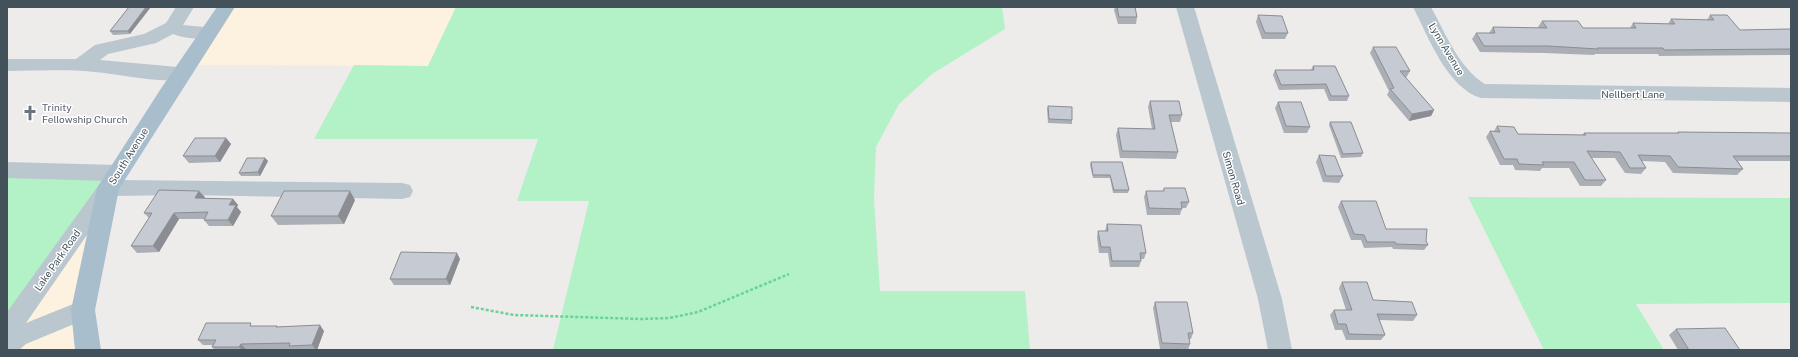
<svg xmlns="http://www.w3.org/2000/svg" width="1798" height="357" font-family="'Public Sans',sans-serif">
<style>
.commercial{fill:#fdf2e0}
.green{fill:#b3f2c6}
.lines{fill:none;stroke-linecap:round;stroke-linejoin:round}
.path{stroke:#69d296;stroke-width:2.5;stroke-dasharray:3 2;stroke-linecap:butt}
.minor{fill:#bac7cf;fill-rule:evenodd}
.major{fill:#a8becd;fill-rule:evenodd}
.wall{fill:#aaaeb5}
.shaded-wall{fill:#8b8d93}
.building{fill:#c6cad2;stroke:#8b8d93}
.labels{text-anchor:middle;stroke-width:3;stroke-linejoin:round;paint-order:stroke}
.street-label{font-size:10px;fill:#42515a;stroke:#fff}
.worship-label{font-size:10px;fill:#5b616d;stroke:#fff;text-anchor:start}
</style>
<rect width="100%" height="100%" fill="#eeebeb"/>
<!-- commercial -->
<path class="commercial" d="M 226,7 L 456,7 L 428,66 L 187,65 Z
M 108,188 L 88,350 L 7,350 Z"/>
<!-- green -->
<path class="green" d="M 456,7 L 1002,7 L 1005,29 L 932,74 L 899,104 L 876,147 L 874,199 L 880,291 L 1025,291 L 1030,350 L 553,350 L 589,201 L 517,201 L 538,139 L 314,139 L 354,65 L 428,66 Z
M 7,173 L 117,173 L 7,331 Z
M 1468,197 L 1791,198 L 1791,303 L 1636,304 L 1664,350 L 1544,350 Z"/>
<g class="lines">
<!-- path -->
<path class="path" d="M 471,307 L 514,315 L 641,319 L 669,318 L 698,312 L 789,274"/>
<!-- minor -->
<path class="minor" d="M 176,7 L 194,7 L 183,25 L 215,28 L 218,32 L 215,36 C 203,40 185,39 173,34 L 156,43 L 108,54 L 100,60 L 189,68 L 192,73 L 189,78 C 162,85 122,74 94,72 C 65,69 36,71 7,71 L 7,59 L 76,59 L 95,45 L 144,34 L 166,23 Z
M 1176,7 L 1194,7 L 1282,299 L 1292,350 L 1268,350 L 1258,299 Z
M 1413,7 L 1431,7 C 1446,34 1458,67 1485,84 L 1791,88 L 1791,102 L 1481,98 C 1447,88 1428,36 1413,7 Z
M 7,162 L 117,165 L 124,167 L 127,173 L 124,179 L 121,180 L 402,183 L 410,185 L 413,191 L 410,197 L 402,199 L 182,195 L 114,196 L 26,323 L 83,300 L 91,303 L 95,310 L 91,317 L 26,344 L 19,350 L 7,350 L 7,312 L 101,182 L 106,181 L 7,178 Z"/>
<!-- major -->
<path class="major" d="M 217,7 L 235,7 L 119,189 L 95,310 L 101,350 L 75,350 L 71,310 L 97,188 L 162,87 Z"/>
</g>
<!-- wall -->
<path class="wall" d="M 129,7 L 130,34 L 113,35 L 110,31 Z
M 1115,7 L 1135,7 L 1137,17 L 1136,24 L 1118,24 L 1114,10 Z
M 1258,15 L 1288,33 L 1285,39 L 1262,39 L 1256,22 Z
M 1710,15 L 1740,30 L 1791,29 L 1791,55 L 1659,56 L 1658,54 L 1595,54 L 1594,55 L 1544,53 L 1480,52 L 1472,39 L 1476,33 L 1489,33 L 1493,27 L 1539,28 L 1538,27 L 1542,21 L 1583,28 L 1630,28 L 1633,23 L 1668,24 L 1671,19 L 1707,20 Z
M 1373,47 L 1410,71 L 1406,78 L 1434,110 L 1431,116 L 1409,121 L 1387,95 L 1389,91 L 1370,53 Z
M 1313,66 L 1349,96 L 1347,101 L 1329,101 L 1324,89 L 1279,90 L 1273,75 L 1275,70 L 1311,70 Z
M 1150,101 L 1182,115 L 1180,122 L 1171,122 L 1178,152 L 1176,159 L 1120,158 L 1116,135 L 1118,128 L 1152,129 L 1148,107 Z
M 1278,102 L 1310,127 L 1307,133 L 1284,133 L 1275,108 Z
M 1048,106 L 1072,120 L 1072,124 L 1048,123 L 1047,109 Z
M 1330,122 L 1363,153 L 1361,157 L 1341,158 L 1329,125 Z
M 1497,126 L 1518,134 L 1582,135 L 1584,133 L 1676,133 L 1678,132 L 1791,133 L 1791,161 L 1738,161 L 1743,169 L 1737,175 L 1673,173 L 1665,162 L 1642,161 L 1646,168 L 1641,174 L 1625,173 L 1615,158 L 1591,158 L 1606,180 L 1601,186 L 1580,186 L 1569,168 L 1542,168 L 1540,171 L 1515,170 L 1513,165 L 1500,165 L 1486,137 L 1490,131 L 1494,131 Z
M 226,138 L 231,144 L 220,162 L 189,163 L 183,156 Z
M 1319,155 L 1343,176 L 1339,183 L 1323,182 L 1316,162 Z
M 265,158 L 268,161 L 260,176 L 241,176 L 239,173 Z
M 1091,162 L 1122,162 L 1129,190 L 1128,193 L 1113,193 L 1110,178 L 1093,178 L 1090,165 Z
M 1164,188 L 1189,202 L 1186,208 L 1182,208 L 1180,215 L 1147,215 L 1144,197 L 1146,191 L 1163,191 Z
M 205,197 L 204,198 L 233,199 L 238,205 L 237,207 L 241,212 L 233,226 L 209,226 L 204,220 L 204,219 L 179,219 L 159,252 L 137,253 L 131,246 L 149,218 L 144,213 Z
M 355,200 L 344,224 L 278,225 L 271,216 Z
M 1341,201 L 1386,229 L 1426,241 L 1428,245 L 1424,250 L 1393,249 L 1392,247 L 1364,248 L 1361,240 L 1351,240 L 1338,207 Z
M 1107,224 L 1146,253 L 1144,259 L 1141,259 L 1141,261 L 1139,267 L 1110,267 L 1108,253 L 1099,253 L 1097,237 L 1098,231 L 1105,231 Z
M 460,259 L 450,285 L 394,285 L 390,279 Z
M 1342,282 L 1373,300 L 1417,315 L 1413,321 L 1379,320 L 1385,335 L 1381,340 L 1346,340 L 1342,330 L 1335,330 L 1330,315 L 1334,310 L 1346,310 L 1339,288 Z
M 1155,302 L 1193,333 L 1191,339 L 1189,339 L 1190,344 L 1188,350 L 1160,349 L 1153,308 Z
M 254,326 L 277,326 L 278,327 L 324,331 L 317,350 L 292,350 L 291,349 L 246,349 L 246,350 L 215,350 L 212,347 L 213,345 L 203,345 L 198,340 Z
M 1676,329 L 1740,350 L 1678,350 L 1669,335 Z"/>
<!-- shaded-wall -->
<path class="shaded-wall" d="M 146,7 L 151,7 L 130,34 L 128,31 Z
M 1434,110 L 1431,116 L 1409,121 L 1412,114 Z
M 226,138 L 231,144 L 220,162 L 215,156 Z
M 265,158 L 268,161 L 260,176 L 258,172 Z
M 199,191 L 205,197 L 200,205 L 195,198 Z
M 350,191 L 355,200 L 344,224 L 338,216 Z
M 233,199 L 238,205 L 237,207 L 241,212 L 233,226 L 228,220 L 229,205 Z
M 174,213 L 179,219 L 159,252 L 153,246 Z
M 457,253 L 460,259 L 450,285 L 446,279 Z
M 320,325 L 324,331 L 317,350 L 316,350 L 312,345 Z
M 241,344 L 246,349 L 246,350 L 242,350 L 239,347 Z"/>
<!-- building -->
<path class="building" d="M 129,7 L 146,7 L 128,31 L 110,31 Z
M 1117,7 L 1135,7 L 1137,17 L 1119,17 Z
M 1258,15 L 1282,16 L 1288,33 L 1265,33 Z
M 1710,15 L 1727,15 L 1740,30 L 1790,29 L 1791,29 L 1791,49 L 1664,50 L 1663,48 L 1597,48 L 1598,49 L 1548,46 L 1484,46 L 1476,33 L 1495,33 L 1493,27 L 1547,28 L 1542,21 L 1578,21 L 1583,28 L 1636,28 L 1633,23 L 1675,24 L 1671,19 L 1714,20 Z
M 1373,47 L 1396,47 L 1410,71 L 1400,71 L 1434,110 L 1412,114 L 1390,89 L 1394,88 Z
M 1313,66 L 1335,66 L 1349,96 L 1331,96 L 1326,84 L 1281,85 L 1275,70 L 1314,70 Z
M 1150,101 L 1179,101 L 1182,115 L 1169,115 L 1178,152 L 1122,151 L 1118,128 L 1155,129 Z
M 1278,102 L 1301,102 L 1310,127 L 1286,126 Z
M 1048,106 L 1072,107 L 1072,120 L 1049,119 Z
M 1330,122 L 1351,122 L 1363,153 L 1343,154 Z
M 1497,126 L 1514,127 L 1518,134 L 1586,135 L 1584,133 L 1679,133 L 1678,132 L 1791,133 L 1791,156 L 1733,156 L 1743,169 L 1678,167 L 1670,156 L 1638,155 L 1646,168 L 1630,168 L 1620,152 L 1587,151 L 1606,180 L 1585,180 L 1574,162 L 1542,162 L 1544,165 L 1519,164 L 1517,159 L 1504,159 L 1490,131 L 1500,132 Z
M 195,138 L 226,138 L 215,156 L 183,156 Z
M 1319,155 L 1335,156 L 1343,176 L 1326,176 Z
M 247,158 L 265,158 L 258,172 L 239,173 Z
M 1091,162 L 1122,162 L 1129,190 L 1114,190 L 1110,175 L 1093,175 Z
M 1164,188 L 1185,188 L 1189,202 L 1181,202 L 1182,209 L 1149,208 L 1146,191 L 1164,191 Z
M 159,190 L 199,191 L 195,198 L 233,199 L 229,205 L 236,205 L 228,220 L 204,220 L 208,212 L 174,213 L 153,246 L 131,246 L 152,213 L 144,213 Z
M 284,191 L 350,191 L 338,216 L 271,216 Z
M 1341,201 L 1376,201 L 1386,229 L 1427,229 L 1426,241 L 1428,245 L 1396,244 L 1395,242 L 1367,242 L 1364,235 L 1354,234 Z
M 1107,224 L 1141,225 L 1146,253 L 1140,253 L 1141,261 L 1112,261 L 1110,247 L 1101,247 L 1098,231 L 1108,231 Z
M 401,252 L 457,253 L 446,279 L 390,279 Z
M 1342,282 L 1367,282 L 1373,300 L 1412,302 L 1417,315 L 1377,314 L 1385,335 L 1349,334 L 1346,324 L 1338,324 L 1334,310 L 1352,310 Z
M 1155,302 L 1187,302 L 1193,333 L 1188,333 L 1190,344 L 1162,343 Z
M 206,323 L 251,323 L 250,326 L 277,326 L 276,327 L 320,325 L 312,345 L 289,346 L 290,343 L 241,344 L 239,347 L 212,347 L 216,340 L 198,340 Z
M 1725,328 L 1740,350 L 1689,350 L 1676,329 Z"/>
<!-- icons -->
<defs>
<symbol id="church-bare" viewBox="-9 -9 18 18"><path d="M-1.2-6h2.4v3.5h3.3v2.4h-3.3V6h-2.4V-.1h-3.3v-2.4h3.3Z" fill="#6b7280" stroke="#fff" stroke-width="2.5" paint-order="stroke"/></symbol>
</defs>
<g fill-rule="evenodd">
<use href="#church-bare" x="19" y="102" width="22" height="22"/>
</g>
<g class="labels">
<!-- street labels -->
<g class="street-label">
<text transform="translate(1447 49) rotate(59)" y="4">Lynn Avenue</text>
<text x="1633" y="98">Nellbert Lane</text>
<text transform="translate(128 156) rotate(-58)" y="4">South Avenue</text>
<text transform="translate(1234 178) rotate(74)" y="4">Simon Road</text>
<text transform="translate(57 260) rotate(-55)" y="4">Lake Park Road</text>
</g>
<!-- worship labels -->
<g class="worship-label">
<text x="42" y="111">Trinity<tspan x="42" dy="12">Fellowship Church</tspan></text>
</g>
</g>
<!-- border -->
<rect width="1798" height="357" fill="none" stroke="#42515a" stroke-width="16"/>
</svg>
